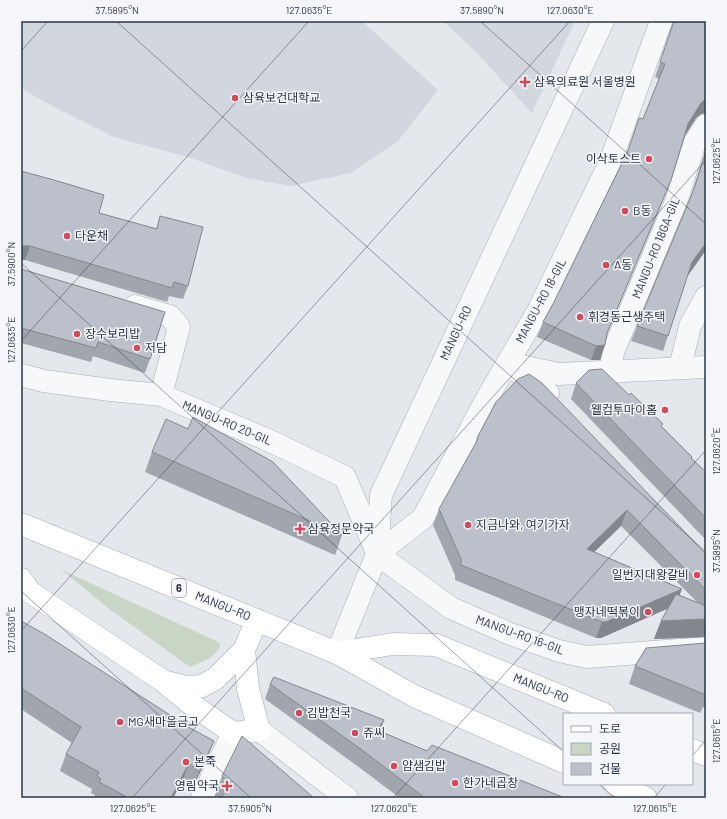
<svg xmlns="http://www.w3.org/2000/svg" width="727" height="819" font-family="Barlow,'Noto Sans KR',sans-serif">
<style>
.built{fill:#d2d6de}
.green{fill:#c9d6c5}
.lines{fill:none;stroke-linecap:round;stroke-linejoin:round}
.street-casing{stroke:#a9aeb7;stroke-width:23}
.primary-casing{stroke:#a3abb8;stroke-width:23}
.street{stroke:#f7f8fa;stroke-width:22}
.primary{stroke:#fff;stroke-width:22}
.wall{fill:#a1a5ae;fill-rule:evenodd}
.shaded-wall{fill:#83868d}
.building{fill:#bbc0ca;stroke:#83868d}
.ticks{fill:none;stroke:#2b3445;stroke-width:1;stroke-opacity:0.45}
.poi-dot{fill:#d1495b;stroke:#f4f6f9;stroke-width:1.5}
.labels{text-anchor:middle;stroke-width:3;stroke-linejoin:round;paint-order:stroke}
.shield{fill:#f4f6f9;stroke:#676e7b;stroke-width:1}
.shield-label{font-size:11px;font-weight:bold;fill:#2b3445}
.poi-label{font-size:12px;fill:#2b3445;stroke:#f4f6f9;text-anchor:start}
.street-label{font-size:12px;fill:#2b3445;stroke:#f4f6f9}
.neatline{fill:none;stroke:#2b3445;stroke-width:1.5}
.ticks-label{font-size:10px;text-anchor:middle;fill:#2b3445}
</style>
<rect width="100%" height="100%" fill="#e4e7ec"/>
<!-- built -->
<path class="built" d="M 21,21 L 362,21 L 438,90 L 398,141 L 351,173 L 291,186 L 246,178 L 191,158 L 114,137 L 50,105 L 21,88 Z
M 443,21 L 575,21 L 532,113 L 475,51 Z"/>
<!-- green -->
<path class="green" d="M 62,570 L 216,641 L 220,644 L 220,648 L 210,658 L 190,667 L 108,608 Z"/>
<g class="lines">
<defs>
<path id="street" d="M 135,306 L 170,316 L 179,327 L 161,395
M 507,364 L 548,393
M 516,365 L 559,374 L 706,367
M 680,368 L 690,326 L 706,297
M 611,372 L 613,352 L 677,199 L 695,142 L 706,125
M 21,375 L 44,381 L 110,390 L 161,395 L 268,440 L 345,477 L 375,548
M 377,554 L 423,518 L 486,400 L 538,311 L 611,160 L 661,21
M 377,554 L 451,608 L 508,633 L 559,651 L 587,657 L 706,648
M 337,653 L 377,554 L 381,495 L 603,21
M 259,730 L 347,798
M 202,798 L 233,733"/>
<path id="primary" d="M 21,524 L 337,653 L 414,696 L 564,762
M 21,579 L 30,592 L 163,681 L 191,704 L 233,733 L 259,730 L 248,689 L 244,650
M 337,653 L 393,644 L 436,645 L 604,714
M 166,682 L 186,687 L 202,686 L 215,679 L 244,650 L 257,620
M 692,750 L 706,755
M 614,784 L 646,798"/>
</defs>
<!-- street casing -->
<use href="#street" class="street-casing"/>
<!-- primary casing -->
<use href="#primary" class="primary-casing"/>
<!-- street -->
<use href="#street" class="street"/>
<!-- primary -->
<use href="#primary" class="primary"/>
</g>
<!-- wall -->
<path class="wall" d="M 674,21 L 706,21 L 706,113 L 701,114 L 696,118 L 685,136 L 665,195 L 606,336 L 605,345 L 600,360 L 591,360 L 537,337 L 543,322 L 554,302 L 643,119 L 659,79 L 655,77 Z
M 706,149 L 706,250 L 688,275 L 663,351 L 631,341 L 637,326 L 691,196 Z
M 21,171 L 99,213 L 156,229 L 160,216 L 188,286 L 183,299 L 169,296 L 167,302 L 25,260 L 21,260 Z
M 21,269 L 150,359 L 145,373 L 93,356 L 91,362 L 21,343 Z
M 576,383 L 662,427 L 692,457 L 692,459 L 706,472 L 706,540 L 571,399 Z
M 496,402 L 706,553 L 706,637 L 654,639 L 661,621 L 668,608 L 601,638 L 596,638 L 455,580 L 455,575 L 433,525 L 439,509 L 474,448 L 477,438 ZM 621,526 L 698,603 L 679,595 L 594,552 Z
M 152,452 L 342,535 L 335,555 L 145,472 Z
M 21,621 L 190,728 L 214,741 L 207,758 L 192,789 L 183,780 L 173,798 L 94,798 L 95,795 L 91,793 L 92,789 L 60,771 L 66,754 L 72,743 L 21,709 Z
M 706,643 L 706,708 L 703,707 L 700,713 L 629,684 L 635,666 Z
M 270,684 L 384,720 L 380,731 L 427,751 L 565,798 L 400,798 L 356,765 L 265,699 Z
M 222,776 L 314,798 L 214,798 Z"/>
<!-- shaded-wall -->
<path class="shaded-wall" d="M 706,99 L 706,113 L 701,114 L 696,118 L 683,138 L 688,124 L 701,103 Z
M 671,180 L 665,195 L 602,345 L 605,345 L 600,360 L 591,360 L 596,346 L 607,333 Z
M 706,243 L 706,250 L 687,277 L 692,262 Z
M 23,246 L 30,246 L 25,260 L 21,260 L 21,247 Z
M 627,510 L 621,526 L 581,565 L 587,549 Z
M 682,589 L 676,605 L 601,638 L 596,638 L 602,622 Z
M 706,619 L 706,637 L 654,639 L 661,621 Z
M 384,720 L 378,735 L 377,730 Z
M 214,741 L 207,758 L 192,789 L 199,772 Z
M 189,763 L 183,780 L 173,798 L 171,798 Z"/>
<!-- building -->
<path class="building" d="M 674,21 L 706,21 L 706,99 L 701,103 L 688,124 L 671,180 L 607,333 L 605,345 L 596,346 L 543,322 L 554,302 L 628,151 L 639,118 L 643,119 L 665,64 L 660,62 Z
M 706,151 L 706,243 L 692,262 L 668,336 L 637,326 L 694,189 Z
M 21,171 L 54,180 L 104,195 L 99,213 L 157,229 L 160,216 L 203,227 L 188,286 L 174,282 L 172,288 L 30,246 L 23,246 L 21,247 Z
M 21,269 L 165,312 L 150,359 L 98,342 L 96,348 L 21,328 Z
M 602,369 L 629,395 L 631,393 L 663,424 L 661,426 L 692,457 L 691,458 L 706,472 L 706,518 L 576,383 L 589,370 Z
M 529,374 L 542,383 L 703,551 L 706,553 L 706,590 L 627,510 L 587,549 L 682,589 L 606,622 L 602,622 L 461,565 L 461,559 L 439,509 L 478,439 L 477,438 L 496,402 L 518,379 Z
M 193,417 L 273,462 L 342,535 L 152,452 L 166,419 L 188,429 Z
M 676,594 L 706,606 L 706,619 L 661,621 Z
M 21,621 L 46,635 L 190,728 L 214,741 L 199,772 L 189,763 L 171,798 L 119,798 L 125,796 L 99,782 L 101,779 L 97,776 L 99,772 L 66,754 L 81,727 L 21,688 Z
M 706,643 L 706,695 L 635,666 L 646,648 Z
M 274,677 L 384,720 L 377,730 L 427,751 L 432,745 L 565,798 L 425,798 L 362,750 L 270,684 Z
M 242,736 L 314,798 L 220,798 L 232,785 L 222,776 Z"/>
<!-- ticks -->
<path class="ticks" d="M 116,21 L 706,552M 480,21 L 706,224M 21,51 L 48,21M 21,263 L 564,752M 21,341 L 309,21M 21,591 L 251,798M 21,631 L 570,21M 692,756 L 706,740M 599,784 L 615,798M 132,798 L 706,160M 393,798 L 706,450M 654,798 L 666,784"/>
<!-- markers -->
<g class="poi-dot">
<path d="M523 76h4v4h4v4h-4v4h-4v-4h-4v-4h4z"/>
<circle cx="235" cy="98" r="4"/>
<circle cx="649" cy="159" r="4"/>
<circle cx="625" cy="211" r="4"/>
<circle cx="67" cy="236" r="4"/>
<circle cx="606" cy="265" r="4"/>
<circle cx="580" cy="317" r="4"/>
<circle cx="77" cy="334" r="4"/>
<circle cx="137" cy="348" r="4"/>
<circle cx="665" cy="410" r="4"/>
<circle cx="468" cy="525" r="4"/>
<path d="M298 523h4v4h4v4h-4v4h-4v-4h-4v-4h4z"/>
<circle cx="697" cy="575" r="4"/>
<circle cx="648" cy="612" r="4"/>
<circle cx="299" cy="713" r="4"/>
<circle cx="120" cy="722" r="4"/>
<circle cx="355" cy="733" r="4"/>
<circle cx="186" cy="762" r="4"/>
<circle cx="394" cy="766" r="4"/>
<circle cx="455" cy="783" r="4"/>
<path d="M225 780h4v4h4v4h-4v4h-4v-4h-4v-4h4z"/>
</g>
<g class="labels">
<!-- shield labels -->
<rect class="shield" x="172" y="579" width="14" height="18" rx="3"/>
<g class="shield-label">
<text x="179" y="592">6</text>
</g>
<!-- poi labels -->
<g class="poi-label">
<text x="534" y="86">삼육의료원 서울병원</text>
<text x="243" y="102">삼육보건대학교</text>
<text x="641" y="163" text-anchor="end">이삭토스트</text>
<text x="633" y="215">B동</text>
<text x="75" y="240">다운채</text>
<text x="614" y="269">A동</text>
<text x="588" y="321">휘경동근생주택</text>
<text x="85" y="338">장수보리밥</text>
<text x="145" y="352">저담</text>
<text x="657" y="414" text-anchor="end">웰컴투마이홈</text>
<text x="476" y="529">지금나와, 여기가자</text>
<text x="308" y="533">삼육정문약국</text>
<text x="689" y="579" text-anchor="end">일번지대왕갈비</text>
<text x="640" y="616" text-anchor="end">맹자네떡볶이</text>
<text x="307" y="717">김밥천국</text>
<text x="128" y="726">MG새마을금고</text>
<text x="363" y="737">쥬씨</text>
<text x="194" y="766">본죽</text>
<text x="402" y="770">얌샘김밥</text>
<text x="463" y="787">한가네곱창</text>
<text x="219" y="790" text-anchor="end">영림약국</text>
</g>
<!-- street labels -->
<g class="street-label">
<text transform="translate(656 248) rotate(-68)" y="4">MANGU-RO 18GA-GIL</text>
<text transform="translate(541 301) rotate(-62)" y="4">MANGU-RO 18-GIL</text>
<text transform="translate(456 333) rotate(-65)" y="4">MANGU-RO</text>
<text transform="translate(227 423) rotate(23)" y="4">MANGU-RO 20-GIL</text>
<text transform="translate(223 606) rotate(22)" y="4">MANGU-RO</text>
<text transform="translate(520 635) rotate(20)" y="4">MANGU-RO 16-GIL</text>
<text transform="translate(541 688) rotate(22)" y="4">MANGU-RO</text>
</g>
</g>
<!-- border -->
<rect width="727" height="819" fill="none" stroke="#f4f6f9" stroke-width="44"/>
<!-- legend -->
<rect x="563" y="713" width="130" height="72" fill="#f4f6f9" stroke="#a4a8b1"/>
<rect x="571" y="726" width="20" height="6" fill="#ffffff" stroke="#a4a8b1"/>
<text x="599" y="733" font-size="12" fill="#2b3445">도로</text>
<rect x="571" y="743" width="20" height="12" fill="#c9d6c5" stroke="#a4a8b1"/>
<text x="599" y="753" font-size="12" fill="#2b3445">공원</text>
<rect x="571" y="763" width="20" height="12" fill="#bbc0ca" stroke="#a4a8b1"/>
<text x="599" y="773" font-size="12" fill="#2b3445">건물</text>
<rect x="22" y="22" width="683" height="775" class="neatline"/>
<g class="ticks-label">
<text x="117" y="14">37.5895°N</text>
<text x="309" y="14">127.0635°E</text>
<text x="482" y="14">37.5890°N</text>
<text x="570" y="14">127.0630°E</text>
<text transform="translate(716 161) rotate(-90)" y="4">127.0625°E</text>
<text transform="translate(11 264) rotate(-90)" y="4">37.5900°N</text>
<text transform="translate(11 340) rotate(-90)" y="4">127.0635°E</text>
<text transform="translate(716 451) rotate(-90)" y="4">127.0620°E</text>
<text transform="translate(716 551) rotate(-90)" y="4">37.5895°N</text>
<text transform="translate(11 630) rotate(-90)" y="4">127.0630°E</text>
<text transform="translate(716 741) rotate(-90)" y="4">127.0615°E</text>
<text x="133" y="812">127.0625°E</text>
<text x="250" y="812">37.5905°N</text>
<text x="394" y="812">127.0620°E</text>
<text x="655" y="812">127.0615°E</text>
</g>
</svg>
